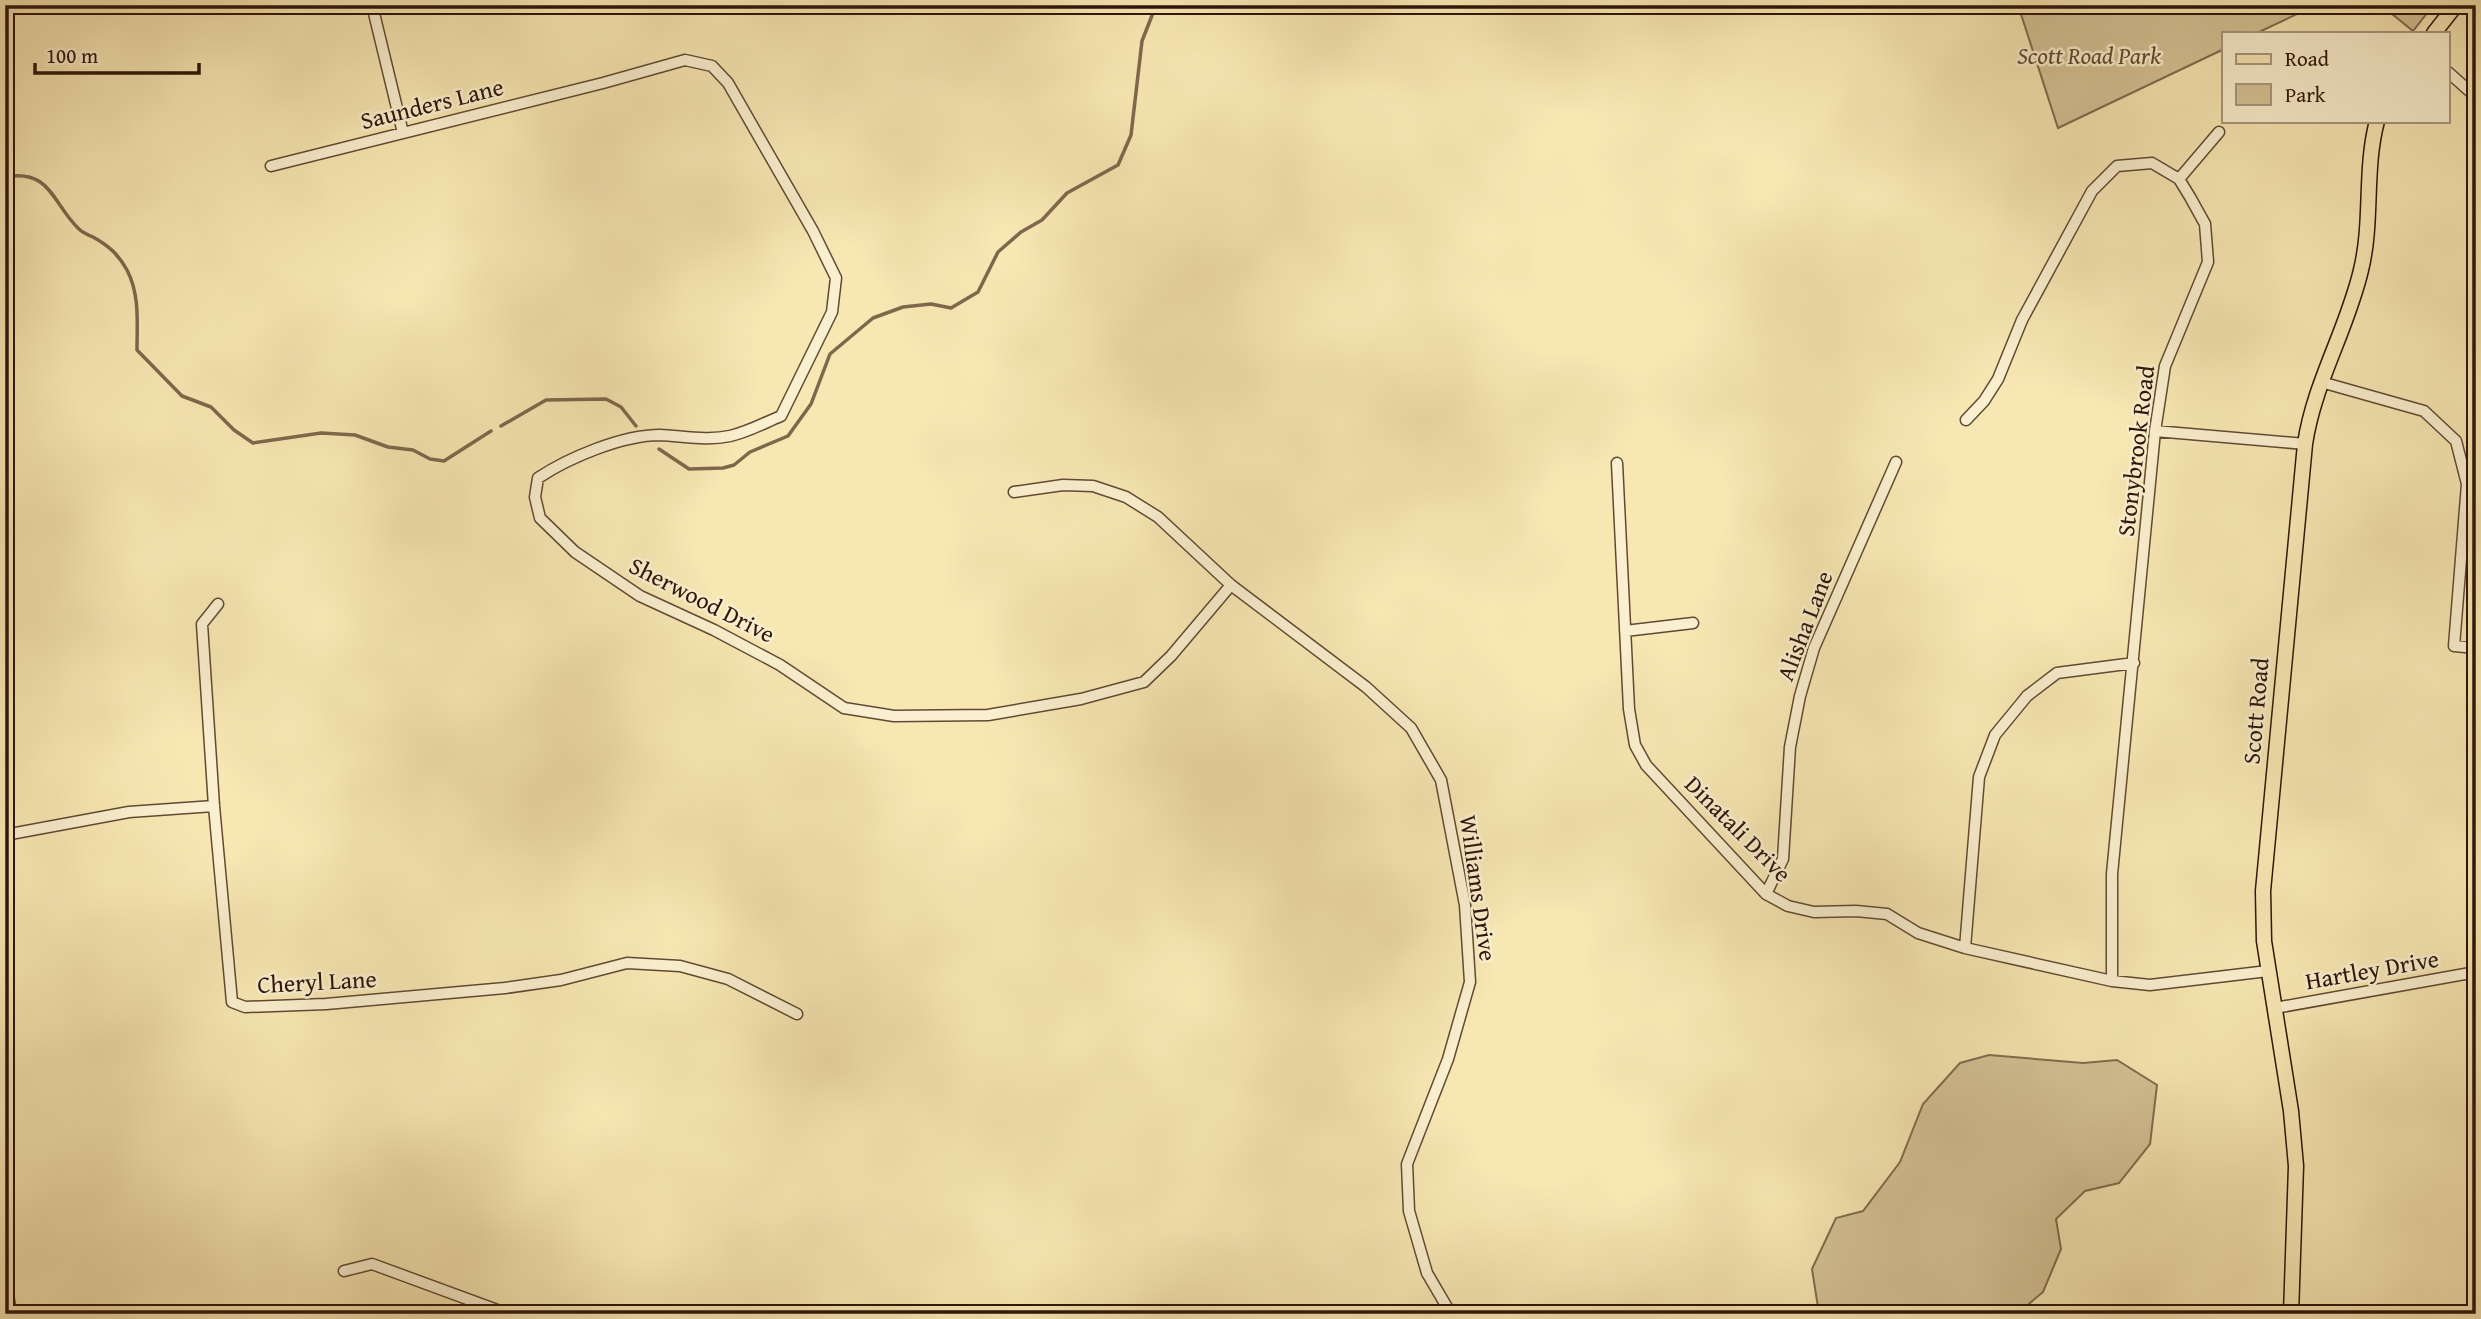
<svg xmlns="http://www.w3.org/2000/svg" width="2481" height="1319" font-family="'Gentium Book Plus',serif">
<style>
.green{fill:#d5c396;stroke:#826c4f;stroke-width:2}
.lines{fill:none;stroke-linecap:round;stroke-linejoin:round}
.stream{stroke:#7e684c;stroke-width:3.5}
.minor-casing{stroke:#604a33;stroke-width:13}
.major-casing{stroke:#2e1508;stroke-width:17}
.minor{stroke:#faefce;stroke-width:10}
.major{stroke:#f7e7b3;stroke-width:14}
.labels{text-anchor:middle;stroke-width:5;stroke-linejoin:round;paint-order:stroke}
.park-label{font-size:24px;font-style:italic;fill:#604933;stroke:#faefce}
.street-label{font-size:24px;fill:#2e1508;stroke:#faefce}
</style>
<rect width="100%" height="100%" fill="#f7e7b3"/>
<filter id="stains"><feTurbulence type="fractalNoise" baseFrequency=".00286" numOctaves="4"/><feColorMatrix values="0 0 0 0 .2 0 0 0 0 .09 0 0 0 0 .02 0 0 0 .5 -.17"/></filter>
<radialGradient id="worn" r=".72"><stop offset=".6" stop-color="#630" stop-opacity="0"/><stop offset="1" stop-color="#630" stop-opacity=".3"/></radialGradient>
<!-- green -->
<path class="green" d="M 2018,5 L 2316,5 L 2257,33 L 2224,33 L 2224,49 L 2058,128 Z
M 2381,5 L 2429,5 L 2431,8 L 2413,31 Z
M 1989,1055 L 2083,1063 L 2117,1060 L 2157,1085 L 2150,1144 L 2119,1183 L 2085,1191 L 2056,1219 L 2061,1249 L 2043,1292 L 2017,1314 L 1819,1314 L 1812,1269 L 1836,1218 L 1863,1211 L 1900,1162 L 1923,1104 L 1960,1063 Z"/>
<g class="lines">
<!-- stream -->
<path class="stream" d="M 5,177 C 51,168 53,205 79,229 C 82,232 88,235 93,237 C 109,246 118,254 127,270 C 140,295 137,323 137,350 L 182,396 L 211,407 L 234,430 L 253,443 L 321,433 L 355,435 L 388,447 L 413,450 L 430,459 L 444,461 L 491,431
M 501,426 L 546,400 L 606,399 L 621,407 L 636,426
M 659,449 L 689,469 L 723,468 L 734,465 L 750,452 L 788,436 L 811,404 L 830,354 L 873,318 L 903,307 L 931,304 L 951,308 L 978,292 L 998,252 L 1021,232 L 1042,220 L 1067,193 L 1118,165 L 1131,135 L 1142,41 L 1153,13 L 1160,5"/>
<defs>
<path id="minor" d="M 372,5 L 403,133
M 2448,72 L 2476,97
M 271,166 L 603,83 L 685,60 L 712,66 L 728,83 L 813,231 L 836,278 L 832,312 L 781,416 C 764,423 748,432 730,436 C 707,441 683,436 660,435 C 622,435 568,458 538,478 L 535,497 L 540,518 L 575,552 L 640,596 L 714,630 L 780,665 L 844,708 L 894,716 L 988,715 L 1081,699 L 1144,682 L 1171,656 L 1231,585
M 2179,179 L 2219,132
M 2321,382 L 2424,411 L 2456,441 L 2467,484 L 2454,646 L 2476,648
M 1966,420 L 1984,401 L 1998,379 L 2022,320 L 2092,191 L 2117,166 L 2152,163 L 2179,179 L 2190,197 L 2205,224 L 2208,262 L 2165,366 L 2155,431 L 2112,874 L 2112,981
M 2155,431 L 2305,444
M 1617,463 L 1629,709 L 1635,745 L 1646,765 L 1766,894 L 1788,906 L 1814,912 L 1856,911 L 1887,914 L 1918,933 L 1965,948 L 2112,981 L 2150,985 L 2268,971
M 1014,492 L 1063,485 L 1093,486 L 1126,497 L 1158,517 L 1231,585 L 1366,687 L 1411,728 L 1441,780 L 1465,905 L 1470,982 L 1448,1059 L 1407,1164 L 1409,1211 L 1427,1273 L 1451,1314
M 218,604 L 202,624 L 214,806 L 232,1002 L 245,1007 L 326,1004 L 505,988 L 561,980 L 627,963 L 680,966 L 728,979 L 797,1014
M 1625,631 L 1693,623
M 5,835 L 129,812 L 214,806
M 1766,894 L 1783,859 L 1790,747 L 1800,696 L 1814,648 L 1896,462
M 1965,948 L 1979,777 L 1995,735 L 2027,696 L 2057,673 L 2134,663
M 2275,1008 L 2476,972
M 344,1271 L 372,1264 L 508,1314
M 5,1274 L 11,1314"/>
<path id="major" d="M 2434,33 L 2456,5
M 2291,1314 L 2296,1166 L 2291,1111 L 2264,941 L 2263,891 L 2305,444 C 2314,383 2347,330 2361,270 C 2373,221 2364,170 2377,121"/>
</defs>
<!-- minor casing -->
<use href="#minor" class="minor-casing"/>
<!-- major casing -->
<use href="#major" class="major-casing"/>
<!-- minor -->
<use href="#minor" class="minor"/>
<!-- major -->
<use href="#major" class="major"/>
</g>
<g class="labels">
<!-- park labels -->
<g class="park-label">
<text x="2089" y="64">Scott Road Park</text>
</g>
<!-- street labels -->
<g class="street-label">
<text transform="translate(432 104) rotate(-14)" y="8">Saunders Lane</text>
<text transform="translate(2136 451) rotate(-83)" y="8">Stonybrook Road</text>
<text transform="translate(702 600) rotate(27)" y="8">Sherwood Drive</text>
<text transform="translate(1805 626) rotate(-69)" y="8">Alisha Lane</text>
<text transform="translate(2256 711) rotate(-85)" y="8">Scott Road</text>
<text transform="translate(1738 829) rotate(45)" y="8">Dinatali Drive</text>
<text transform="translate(1478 888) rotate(82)" y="8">Williams Drive</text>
<text transform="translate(2372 970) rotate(-10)" y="8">Hartley Drive</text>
<text transform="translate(317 982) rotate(-3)" y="8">Cheryl Lane</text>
</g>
</g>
<!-- margin -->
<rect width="2481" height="1319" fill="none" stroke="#f7e7b3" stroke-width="28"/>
<rect x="7" y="7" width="2467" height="1305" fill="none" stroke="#2e1508" stroke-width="3.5"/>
<rect x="14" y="14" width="2453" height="1291" fill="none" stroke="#2e1508" stroke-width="2"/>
<!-- legend -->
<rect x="2222" y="32" width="228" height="91" fill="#faefce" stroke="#a8987f" stroke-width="2"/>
<rect x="2236" y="54" width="35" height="10" fill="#f7e7b3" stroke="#a8987f" stroke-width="2"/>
<text x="2285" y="66" font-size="21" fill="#2e1508">Road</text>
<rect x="2236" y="84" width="35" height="21" fill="#d5c396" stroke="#a8987f" stroke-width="2"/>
<text x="2285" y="102" font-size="21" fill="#2e1508">Park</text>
<!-- scale -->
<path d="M35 63v10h164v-10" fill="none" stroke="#2e1508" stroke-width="3.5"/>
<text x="46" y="63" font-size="21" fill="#2e1508" stroke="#faefce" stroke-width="5" paint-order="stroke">100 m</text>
<rect width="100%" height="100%" filter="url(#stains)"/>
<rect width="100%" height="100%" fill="url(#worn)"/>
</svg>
